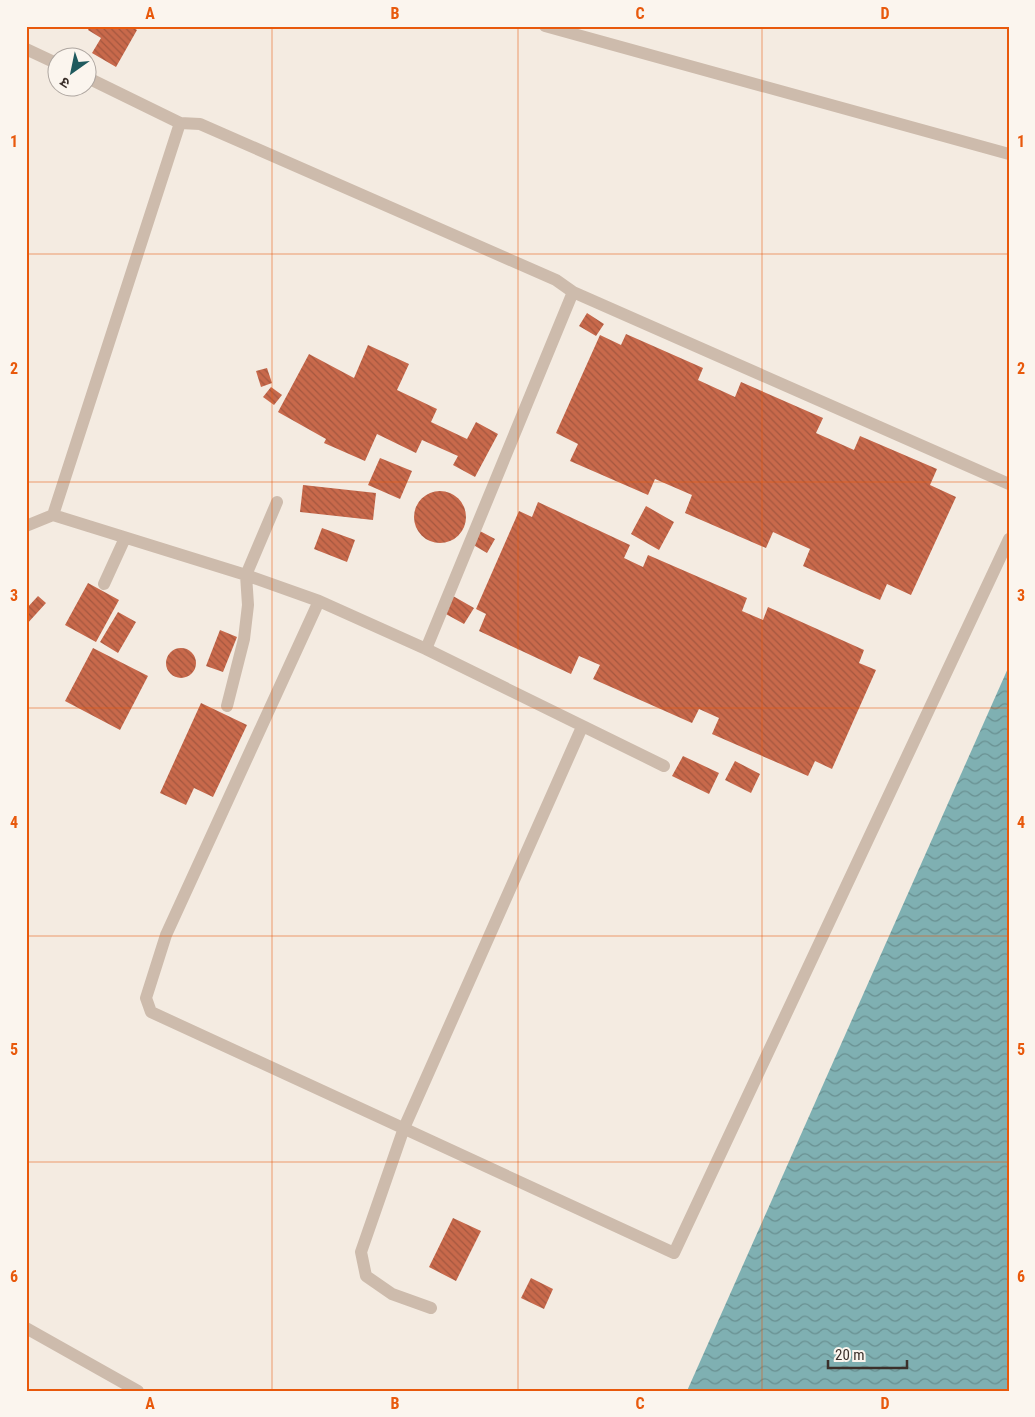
<svg xmlns="http://www.w3.org/2000/svg" width="1035" height="1417" font-family="'Roboto Condensed','Noto Sans Devanagari',sans-serif">
<style>
.water{fill:url(#water-waves)}
.building{fill:url(#building-back-hatch)}
.lines{fill:none;stroke-linecap:round;stroke-linejoin:round}
.service{stroke:#cdbbac;stroke-width:12}
.grid{fill:none;stroke:#e8590c;stroke-width:1;stroke-opacity:0.55}
.neatline{fill:none;stroke:#e8590c;stroke-width:2}
.grid-label{font-size:16px;text-anchor:middle;font-weight:bold;fill:#e8590c}
</style>
<defs>
<pattern id="water-waves" width="16" height="10" patternUnits="userSpaceOnUse" patternTransform="scale(1.25)"><rect width="16" height="10" fill="#7fb0b2"/><path d="M0 5q4-4 8 0t8 0" fill="none" stroke="#699091"/></pattern>
<pattern id="building-back-hatch" width="6" height="6" patternUnits="userSpaceOnUse" patternTransform="scale(1.25)"><rect width="6" height="6" fill="#c8694b"/><path d="M-1 5l2 2M0 0l6 6M5-1l2 2" fill="none" stroke="#a4573f"/></pattern>
</defs>
<rect width="100%" height="100%" fill="#f4ebe1"/>
<!-- water -->
<path class="water" d="M 1009,666 L 1009,1391 L 687,1391 Z"/>
<!-- building -->
<path class="building" d="M 90,26 L 131,26 L 137,30 L 116,67 L 92,53 L 101,38 L 88,30 Z
M 587,313 L 604,324 L 596,336 L 579,326 Z
M 626,334 L 703,368 L 698,380 L 735,397 L 741,382 L 823,418 L 816,433 L 854,450 L 860,436 L 937,469 L 930,485 L 956,497 L 911,595 L 887,584 L 880,600 L 803,566 L 810,549 L 773,532 L 766,548 L 685,513 L 692,495 L 655,479 L 648,495 L 570,461 L 578,444 L 556,433 L 600,335 L 621,345 Z
M 368,345 L 409,364 L 397,390 L 437,409 L 431,422 L 467,439 L 476,422 L 498,434 L 475,477 L 453,465 L 458,456 L 422,440 L 416,453 L 377,434 L 365,461 L 324,443 L 326,439 L 278,412 L 309,354 L 354,378 Z
M 267,368 L 272,383 L 261,387 L 256,371 Z
M 271,387 L 282,395 L 274,405 L 263,397 Z
M 380,458 L 412,471 L 400,499 L 368,485 Z
M 303,485 L 376,493 L 373,520 L 300,512 Z
M414 517a26 26 0 1 1 52 0a26 26 0 1 1-52 0Z
M 538,502 L 630,545 L 624,558 L 643,567 L 648,555 L 747,598 L 742,611 L 763,620 L 768,607 L 864,650 L 859,663 L 876,670 L 832,769 L 815,761 L 808,776 L 712,734 L 719,718 L 699,709 L 692,723 L 593,679 L 600,665 L 579,656 L 571,674 L 479,631 L 486,614 L 476,609 L 519,511 L 532,517 Z
M 646,506 L 674,522 L 659,550 L 631,534 Z
M 322,528 L 355,540 L 347,562 L 314,549 Z
M 478,530 L 495,539 L 487,553 L 470,543 Z
M 88,583 L 119,600 L 96,642 L 65,625 Z
M 38,596 L 46,603 L 26,625 L 26,609 Z
M 453,596 L 474,608 L 464,624 L 444,613 Z
M 118,612 L 136,622 L 118,653 L 100,642 Z
M 220,630 L 237,637 L 223,672 L 206,666 Z
M 93,648 L 148,676 L 120,730 L 65,701 Z
M166 663a15 15 0 1 1 30 0a15 15 0 1 1-30 0Z
M 201,703 L 247,725 L 213,797 L 194,788 L 186,805 L 160,793 Z
M 683,756 L 719,773 L 709,794 L 672,776 Z
M 735,761 L 760,774 L 751,793 L 725,780 Z
M 453,1218 L 481,1231 L 456,1281 L 429,1267 Z
M 531,1278 L 553,1289 L 544,1309 L 521,1298 Z"/>
<g class="lines">
<!-- service -->
<path class="service" d="M 545,26 L 1009,154
M 26,49 L 58,64
M 88,78 L 180,123 L 200,124 L 556,280 L 573,292 L 1009,484
M 180,123 L 53,515 L 246,575 L 319,601 L 426,649 L 664,766
M 26,526 L 53,515
M 104,584 L 125,538
M 319,601 L 166,935 L 146,998 L 151,1012 L 674,1253 L 1009,539
M 426,649 L 573,292
M 227,706 L 244,639 L 248,605 L 246,575 L 277,502
M 431,1308 L 392,1294 L 366,1276 L 361,1252 L 404,1128 L 582,727
M 26,1328 L 138,1391"/>
</g>
<!-- grid -->
<path class="grid" d="M 272,26 L 272,1391M 518,26 L 518,1391M 762,26 L 762,1391M 26,254 L 1009,254M 26,482 L 1009,482M 26,708 L 1009,708M 26,936 L 1009,936M 26,1162 L 1009,1162"/>
<!-- border -->
<rect width="1035" height="1417" fill="none" stroke="#fbf5ee" stroke-width="55"/>
<!-- north arrow -->
<g transform="translate(72 72) rotate(213)"><circle r="24" fill="#fbf5ee" stroke="#aea6a0"/>
<path d="M0-4L9 19L0 12L-9 19Z" fill="#1f5a5e"/>
<text y="-8" font-size="14" font-weight="bold" text-anchor="middle" fill="#3b302b">उ</text>
</g>
<!-- scale -->
<path d="M828 1360v8h79v-8" fill="none" stroke="#3b302b" stroke-width="2.5"/>
<text x="835" y="1360" font-size="15" fill="#3b302b" stroke="#fbf5ee" stroke-width="4" paint-order="stroke">20 m</text>
<rect x="28" y="28" width="980" height="1362" class="neatline"/>
<g class="grid-label">
<text x="150" y="19">A</text>
<text x="395" y="19">B</text>
<text x="640" y="19">C</text>
<text x="885" y="19">D</text>
<text x="14" y="147">1</text>
<text x="1021" y="147">1</text>
<text x="14" y="374">2</text>
<text x="1021" y="374">2</text>
<text x="14" y="601">3</text>
<text x="1021" y="601">3</text>
<text x="14" y="828">4</text>
<text x="1021" y="828">4</text>
<text x="14" y="1055">5</text>
<text x="1021" y="1055">5</text>
<text x="14" y="1282">6</text>
<text x="1021" y="1282">6</text>
<text x="150" y="1409">A</text>
<text x="395" y="1409">B</text>
<text x="640" y="1409">C</text>
<text x="885" y="1409">D</text>
</g>
</svg>
